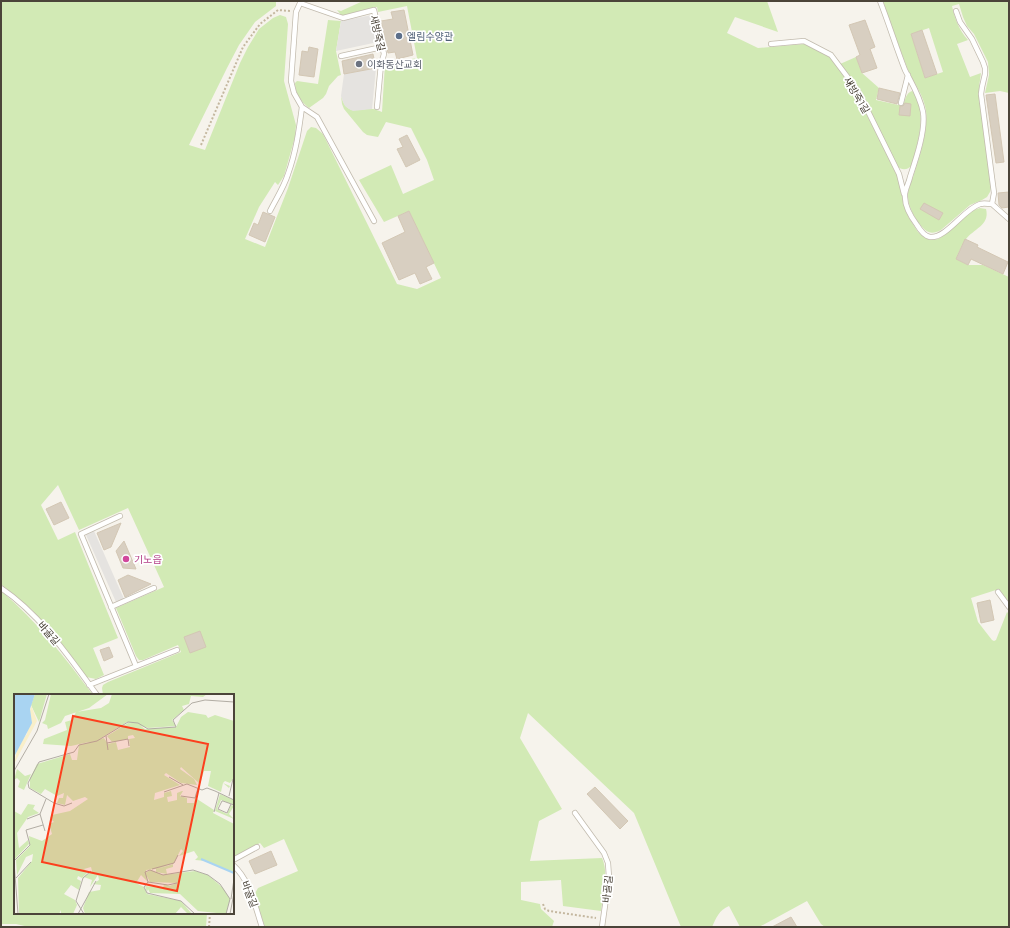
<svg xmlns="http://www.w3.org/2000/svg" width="1010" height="928" font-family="Montserrat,'Noto Sans KR',sans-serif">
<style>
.green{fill:#d2eab5;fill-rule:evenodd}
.parking{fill:#e5e3e0}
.building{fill:#d8cfc1;stroke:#d3c7b4}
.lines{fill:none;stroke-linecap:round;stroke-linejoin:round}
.service-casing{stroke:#c2bbae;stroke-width:6}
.path{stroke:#c4b79f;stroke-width:2;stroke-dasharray:2 2;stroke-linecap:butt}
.service{stroke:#fff;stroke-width:4.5}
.service-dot{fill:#5c6f8a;stroke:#fff;stroke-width:1.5}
.worship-dot{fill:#6b7280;stroke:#fff;stroke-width:1.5}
.hotel-dot{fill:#d1479c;stroke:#fff;stroke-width:1.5}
.labels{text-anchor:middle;stroke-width:3.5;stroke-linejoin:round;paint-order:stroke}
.street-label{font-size:10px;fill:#4b4439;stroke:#fff}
.service-label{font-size:10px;fill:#4e5e75;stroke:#fff;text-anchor:start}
.worship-label{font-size:10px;fill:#5b616d;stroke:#fff;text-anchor:start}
.hotel-label{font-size:10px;fill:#b23c85;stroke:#fff;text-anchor:start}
.inset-river{fill:none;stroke:#a9d4f2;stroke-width:2}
.inset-road{fill:none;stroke:#b2ada4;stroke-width:1}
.view{fill:#fc3f1d;fill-opacity:0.15;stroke:#fc3f1d;stroke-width:2}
.inset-edge{fill:none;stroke:#4b4439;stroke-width:2}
</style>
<rect width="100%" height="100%" fill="#f6f3ec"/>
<!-- green -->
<path class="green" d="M 1,1 L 276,1 L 276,6 L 255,22 L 239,45 L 227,68 L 189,145 L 205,150 L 240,63 L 248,47 L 259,29 L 273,18 L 280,15 L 286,17 L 288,24 L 284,81 L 296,125 L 295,137 L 284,176 L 278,185 L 275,182 L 259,207 L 245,239 L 265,247 L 288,188 L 307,131 L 311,127 L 316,128 L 323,134 L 397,284 L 417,289 L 441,278 L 409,211 L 384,222 L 359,180 L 391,165 L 403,194 L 434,180 L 427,160 L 411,128 L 386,122 L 378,137 L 367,135 L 363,132 L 344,109 L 342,104 L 341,96 C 346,112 352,111 366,109 C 367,109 372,109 373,109 C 375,109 379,111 382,112 L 385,64 L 417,58 L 407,6 L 378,12 L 377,7 L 345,15 L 341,15 L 337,10 L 341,11 L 363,1 L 767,1 L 778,32 L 735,17 L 727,33 L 758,48 L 804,44 L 830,57 L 856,93 L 897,175 L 905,208 L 909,218 L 918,232 L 924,237 L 930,240 L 938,239 L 947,233 L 971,211 L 980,208 L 986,209 C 990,225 975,228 966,239 C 962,244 959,252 956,259 L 968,265 L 983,265 L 1009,277 L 1009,603 L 999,589 L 971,598 L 978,622 L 992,640 L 994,641 L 996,640 L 1007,612 L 1009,614 L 1009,927 L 825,927 L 821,924 L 807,901 L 759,927 L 740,927 L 729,906 C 719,910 716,918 712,927 L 681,927 L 634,813 L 528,713 L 520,738 L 562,809 L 539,821 L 530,861 L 602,858 C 609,873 603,895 601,911 L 563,906 L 561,880 L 521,882 L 521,900 L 540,904 L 541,909 L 554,921 L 552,927 L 265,927 L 254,895 L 258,888 L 298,871 L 284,839 L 264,848 L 260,843 L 233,857 L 233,695 L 103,695 L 102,688 L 103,685 L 108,682 L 181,652 L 178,645 L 143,660 L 139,660 L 136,656 L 116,608 L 164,587 L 128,508 L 79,530 L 58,485 L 41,505 L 58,540 L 75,532 L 118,638 L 93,648 L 104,675 L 96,679 L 86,677 L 66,649 L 32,610 L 1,584 Z
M 883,1 L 1009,1 L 1009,93 L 1000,91 L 985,93 L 989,75 L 988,62 L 974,34 L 967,26 L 963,17 L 959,4 L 952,6 C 955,19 959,30 968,40 L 957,44 L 970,77 L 981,73 L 979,87 L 979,95 L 991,186 L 990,192 L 987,197 L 982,200 L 970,205 L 941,230 C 933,234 928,234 922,227 C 916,220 908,207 908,197 C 907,190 912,181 914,174 C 920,156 928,131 926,111 C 924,96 914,83 908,70 C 905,62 902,54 899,47 C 894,32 888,16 883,1 ZM 929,28 L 943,72 L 925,78 L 911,34 Z
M 328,20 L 341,21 L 336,51 L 341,75 L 338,76 L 329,86 L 326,94 L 323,98 L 309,108 C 301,102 295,93 295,83 L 297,81 L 318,84 Z
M 856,57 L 862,73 L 879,88 L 876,100 L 903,106 C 905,100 906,93 912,91 L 914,92 C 927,116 918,140 912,165 C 908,170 902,171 897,166 L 860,91 L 840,64 Z
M 1,591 C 37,621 65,658 93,695 L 15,695 L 15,913 L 207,913 L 206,927 L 29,927 L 16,924 L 1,924 Z"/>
<!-- parking -->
<path class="parking" d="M 372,15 L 378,42 L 336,51 L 341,21 Z
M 376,68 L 372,109 L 353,111 L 349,109 L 345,106 L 343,102 L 341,96 L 344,74 Z
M 94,531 L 124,599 L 116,602 L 86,535 Z"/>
<!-- building -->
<path class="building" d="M 404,10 L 413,55 L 397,59 L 395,52 L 388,53 L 381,21 L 393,19 L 391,12 Z
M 865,20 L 875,47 L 870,49 L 877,68 L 862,73 L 856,57 L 860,55 L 849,25 Z
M 922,30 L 937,74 L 925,78 L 911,34 Z
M 309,47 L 318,49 L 314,77 L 299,75 L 302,51 L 308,52 Z
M 373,54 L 376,68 L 344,74 L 342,61 Z
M 879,88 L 900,93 L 897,104 L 877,99 Z
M 995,94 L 1004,162 L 996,163 L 986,95 Z
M 905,103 L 911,104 L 910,116 L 899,115 L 900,106 L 903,106 Z
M 407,135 L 420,160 L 406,167 L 397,149 L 403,147 L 399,139 Z
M 1009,192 L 1009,207 L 1002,208 L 999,205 L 998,193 Z
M 924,203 L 943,213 L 939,220 L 920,209 Z
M 409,211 L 434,263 L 426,267 L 432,279 L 420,284 L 415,273 L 399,280 L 382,243 L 405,232 L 398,216 Z
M 263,212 L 275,217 L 265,242 L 249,235 L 254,223 L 258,225 Z
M 965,239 L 978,245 L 977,247 L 1008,262 L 1003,274 L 971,259 L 968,265 L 956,259 Z
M 61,502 L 69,518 L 54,525 L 46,509 Z
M 121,523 L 111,547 L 104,550 L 97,533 Z
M 124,541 L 136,569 L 123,568 L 116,551 Z
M 128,575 L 151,584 L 125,597 L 118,580 Z
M 990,600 L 994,620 L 981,623 L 977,603 Z
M 200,631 L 206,647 L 190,653 L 184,637 Z
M 109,647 L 113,657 L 104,661 L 100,650 Z
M 595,787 L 628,821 L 620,829 L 587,794 Z
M 271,851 L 277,865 L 255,874 L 249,861 Z
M 791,917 L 797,927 L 772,927 Z"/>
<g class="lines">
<defs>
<path id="service" d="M 301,1 L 296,12 L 291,81 L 294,93 L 302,107 L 317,117 L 374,221
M 880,1 C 889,24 896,47 905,70 C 912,84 920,96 923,112 C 926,130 916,159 910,177 C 909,183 904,191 905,197 C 905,207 911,217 917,225 C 920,230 924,236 930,237 C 946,239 964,209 980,204 C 984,203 988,204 992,204
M 300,3 L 343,18 L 374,10 L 384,54 L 381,64 L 377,107
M 956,11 L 960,22 L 972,39 L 983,62 L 985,68 L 985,74 L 982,87 L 981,94 L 994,193 L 992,204 L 1009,219
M 771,44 L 804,41 L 831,55 L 858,91 L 899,174 L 904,194
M 341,56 L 382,47
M 901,103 L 908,75
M 270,211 C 276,199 284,187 288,174 C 296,152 299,130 302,107
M 120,516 L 81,534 L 136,666
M 1,588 C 41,615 69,657 97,695
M 998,592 L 1009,607
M 111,607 L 154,588
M 89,685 L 177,650
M 575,813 L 604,853 L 608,863 L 609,877 L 602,927
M 233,860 L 257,847
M 233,865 C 250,880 255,906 262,927"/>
</defs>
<!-- service casing -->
<use href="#service" class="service-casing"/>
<!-- path -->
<path class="path" d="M 201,145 L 243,47 L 260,24 L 278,10 L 290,11
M 543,904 L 545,909 L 549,911 L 596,918
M 1,927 L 16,927
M 209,927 L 210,913"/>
<!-- service -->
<use href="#service" class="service"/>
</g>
<!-- markers -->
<circle class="service-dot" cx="399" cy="36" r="4"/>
<circle class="worship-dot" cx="359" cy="64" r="4"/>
<circle class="hotel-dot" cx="126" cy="559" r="4"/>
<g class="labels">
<!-- street labels -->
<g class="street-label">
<text transform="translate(378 33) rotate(77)" y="4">새방죽길</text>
<text transform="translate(857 95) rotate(59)" y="4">새방죽1길</text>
<text transform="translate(49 633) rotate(49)" y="4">바골길</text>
<text transform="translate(607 889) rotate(-84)" y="4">바골길</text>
<text transform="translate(250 894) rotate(69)" y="4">바골길</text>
</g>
<!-- service labels -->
<g class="service-label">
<text x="407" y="40">엘림수양관</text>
</g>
<!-- worship labels -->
<g class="worship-label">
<text x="367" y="68">이화동산교회</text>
</g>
<!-- hotel labels -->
<g class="hotel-label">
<text x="134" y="563">기노읍</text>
</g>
</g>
<!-- overview -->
<g transform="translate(14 694)">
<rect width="220" height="220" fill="#f6f3ec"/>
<path d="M 21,0 L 33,0 L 25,28 L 17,11 ZM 37,0 L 94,0 L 75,14 L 51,22 L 47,29 L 34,35 L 33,31 L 28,29 L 31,26 ZM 98,0 L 193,0 L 189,3 L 177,2 L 175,10 L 168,12 L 170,16 L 158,26 L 162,32 L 134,34 L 113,28 L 84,46 L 57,52 L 29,50 L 30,45 L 53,36 L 51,28 L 58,26 L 62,18 L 87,14 L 95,9 ZM 174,18 L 192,21 L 194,24 L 201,21 L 220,27 L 220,84 L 216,89 L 211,87 L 209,89 L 216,92 L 215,94 L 209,89 L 207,98 L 194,92 L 197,77 L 190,77 L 186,90 L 167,73 L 166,75 L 180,85 L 183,91 L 167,89 L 152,79 L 150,81 L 166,91 L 141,99 L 140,106 L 150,103 L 150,99 L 157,97 L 158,102 L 153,103 L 154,108 L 163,106 L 163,99 L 168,97 L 169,97 L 166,102 L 173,104 L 173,109 L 180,109 L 182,99 L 183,105 L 200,116 L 199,119 L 220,130 L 220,179 L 193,167 L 181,166 L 184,163 L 180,157 L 165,162 L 169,157 L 167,155 L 160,169 L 143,175 L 159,170 L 159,173 L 152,175 L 153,180 L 142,178 L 142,175 L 132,176 L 133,187 L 127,181 L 122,189 L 130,193 L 133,200 L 167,207 L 178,220 L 174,220 L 167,213 L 161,220 L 71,220 L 69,214 L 75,198 L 86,196 L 87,191 L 79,190 L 85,186 L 84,181 L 76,193 L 78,186 L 70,183 L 78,177 L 77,173 L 70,175 L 74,178 L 68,184 L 64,182 L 63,185 L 67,187 L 65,196 L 57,191 L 50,200 L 61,206 L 63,211 L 59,220 L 47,220 L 47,216 L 45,220 L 5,220 L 4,184 L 18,167 L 19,160 L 12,163 L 3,181 L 2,166 L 16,152 L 15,142 L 28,147 L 38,140 L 35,130 L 40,128 L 36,124 L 38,121 L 56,117 L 74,105 L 71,103 L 59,107 L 53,101 L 51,111 L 43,109 L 45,104 L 49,104 L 50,99 L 43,102 L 31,95 L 27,100 L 16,94 L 16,84 L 23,70 L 56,60 L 58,66 L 63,66 L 65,51 L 90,44 L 94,50 L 102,48 L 104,56 L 116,53 L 115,45 L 121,44 L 119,41 L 114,42 L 114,45 L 98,48 L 93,42 L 114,29 L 124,30 L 131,35 L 162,33 L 167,23 ZM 3,75 L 11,82 L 17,80 L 10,96 L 4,93 L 6,87 L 3,84 L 0,86 ZM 206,100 L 220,106 L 220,111 L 207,106 L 203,115 L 213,120 L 217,111 L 220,112 L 215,120 L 220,125 L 201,117 ZM 14,110 L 21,111 L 19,115 L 25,119 L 14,123 L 3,139 L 5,154 L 14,146 L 15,150 L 1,165 L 0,117 L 7,121 ZM 137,176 L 149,181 L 181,177 L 194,181 L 209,194 L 216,205 L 212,220 L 184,217 L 166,200 L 136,199 L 134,195 L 133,198 L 131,192 L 149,194 L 150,190 L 155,192 L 164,189 L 136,188 L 131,179 Z" fill="#d2eab5"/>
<path d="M 17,11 L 23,27 L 0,70 L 4,52 L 13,40 Z" fill="#f9efc9"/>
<path d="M 0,0 L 21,0 L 16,15 L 18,29 L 0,63 Z" fill="#a9d4f2"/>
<path class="inset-river" d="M 187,165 L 220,179"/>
<path class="inset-road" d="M 92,42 L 94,56M 93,49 L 114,45 L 115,52M 0,77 L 23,37 L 35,0M 155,83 L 169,91M 150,98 L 173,90 L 188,96 L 193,94 L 201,97 L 220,106M 167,102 L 181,104 L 184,94M 215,102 L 219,85M 58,109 L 50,112 L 40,109 L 15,94 L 14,89 L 25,68 L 60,58 L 65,51 L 83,47 L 114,28 L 124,29 L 134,35 L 162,33 L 159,26 L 178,9 L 191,6 L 220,8M 217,110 L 213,119 L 204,115 L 208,107 L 209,107 L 220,111M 200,118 L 205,99M 13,125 L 26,120M 31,137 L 26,120 L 32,105M 0,167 L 16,151 L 12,136 L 29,131M 0,168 L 4,220M 138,175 L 160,169 L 164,161M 2,184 L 17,168M 134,188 L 131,178 L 136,176 L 149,181 L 179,176 L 194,181 L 206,190 L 216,205 L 212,220M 163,189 L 154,191 L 134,188 L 130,193 L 133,199 L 167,207 L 181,220M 217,205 L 220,185M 64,220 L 82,187M 70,220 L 62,207 L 69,184 L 77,177M 216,220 L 220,199"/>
<path class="view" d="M 59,22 L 194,50 L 163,197 L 28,168 Z"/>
<rect width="220" height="220" class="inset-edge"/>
</g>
<!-- border -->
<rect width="1010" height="928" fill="none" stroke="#4b4439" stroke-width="4"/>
</svg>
